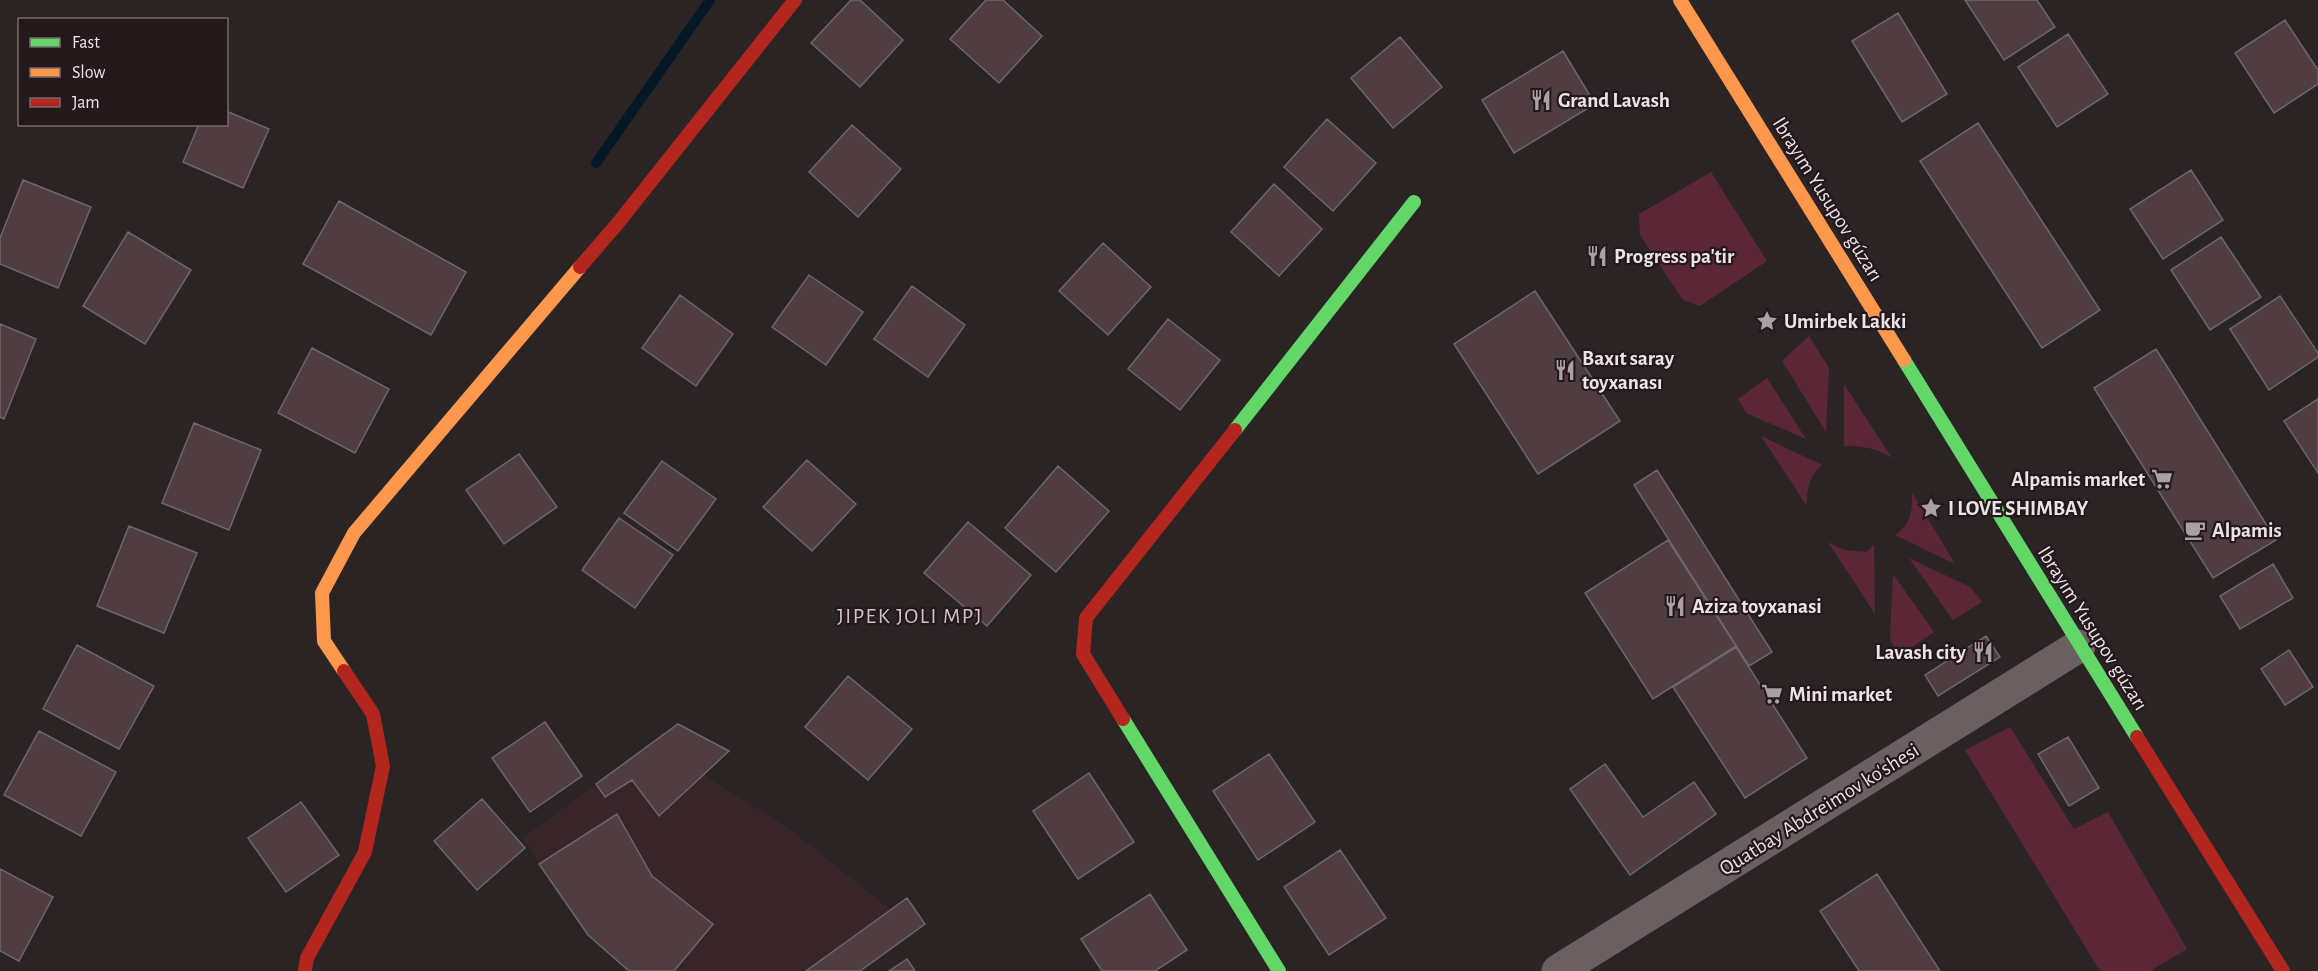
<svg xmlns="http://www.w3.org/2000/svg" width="2318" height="971" font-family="'Alegreya Sans',sans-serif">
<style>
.built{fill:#372529}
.green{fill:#5b2737}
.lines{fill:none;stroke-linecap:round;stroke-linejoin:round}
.stream{stroke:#041826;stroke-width:10}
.building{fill:#4f3d42;stroke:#6d6768;stroke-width:1.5}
.street{stroke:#6c5f62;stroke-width:33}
.fast{stroke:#63d668;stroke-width:14}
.slow{stroke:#ff974d;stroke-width:14}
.jam{stroke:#b3261e;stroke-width:14}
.labels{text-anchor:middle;stroke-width:4.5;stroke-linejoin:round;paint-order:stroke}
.poi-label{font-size:21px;font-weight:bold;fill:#ece3e5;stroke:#24181b;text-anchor:start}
.street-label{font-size:21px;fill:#ece3e5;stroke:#24181b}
.neighbourhood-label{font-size:22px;letter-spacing:1.5px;fill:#d3c1c5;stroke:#24181b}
</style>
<rect width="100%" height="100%" fill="#2b2425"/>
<!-- built -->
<path class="built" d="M 678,724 L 729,751 L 704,775 L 790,829 L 890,909 L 907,898 L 925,924 L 860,971 L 629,971 L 588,935 L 539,864 L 524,837 Z"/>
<!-- green -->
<path class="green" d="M 1711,172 L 1767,261 L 1700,306 L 1683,300 L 1640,235 L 1639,214 Z
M 1809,336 L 1829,368 L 1826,432 L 1782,361 Z
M 1767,378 L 1806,439 L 1746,413 L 1738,399 Z
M 1844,384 L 1892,458 C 1877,448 1863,446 1844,446 Z
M 1761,436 L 1822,465 C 1809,477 1807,488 1807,506 Z
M 1912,492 L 1955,564 L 1895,535 C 1912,522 1912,513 1912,492 Z
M 1828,542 L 1844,550 L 1866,552 L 1874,545 L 1875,614 Z
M 1909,558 L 1970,587 L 1982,602 L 1953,620 Z
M 1893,574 L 1934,632 L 1899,656 L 1890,640 Z
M 2010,727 L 2074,829 L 2108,812 L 2187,949 L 2150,971 L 2100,971 L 1965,750 Z"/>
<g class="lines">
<!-- stream -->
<path class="stream" d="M 596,163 L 710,0"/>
</g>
<!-- building -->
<path class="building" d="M 851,0 L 860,0 L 903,40 L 860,87 L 811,43 Z
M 986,0 L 1003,0 L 1042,36 L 999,83 L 950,39 Z
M 1965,0 L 2037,0 L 2055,27 L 2004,60 Z
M 1898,13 L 1947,94 L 1902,122 L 1852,41 Z
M 2285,20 L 2318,70 L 2318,84 L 2274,113 L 2235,53 Z
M 2068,34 L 2108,94 L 2057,127 L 2018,67 Z
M 1400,37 L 1442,87 L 1393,128 L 1351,78 Z
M 1563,51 L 1595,104 L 1514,153 L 1482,100 Z
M 226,111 L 269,129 L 243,188 L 183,162 L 199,124 L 226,124 Z
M 1327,119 L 1376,163 L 1333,211 L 1284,167 Z
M 1978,123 L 2100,310 L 2042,348 L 1920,161 Z
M 852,125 L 901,169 L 858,217 L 809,172 Z
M 2191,170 L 2223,220 L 2163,259 L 2130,209 Z
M 23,180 L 91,207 L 58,288 L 0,264 L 0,238 Z
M 1274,184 L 1322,229 L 1279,276 L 1231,232 Z
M 339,201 L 466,272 L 431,335 L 303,264 Z
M 128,232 L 191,270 L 145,344 L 83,306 Z
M 2221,237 L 2261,297 L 2210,330 L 2171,270 Z
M 1103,243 L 1151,287 L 1108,335 L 1059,291 Z
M 809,275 L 863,312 L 826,365 L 772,327 Z
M 912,286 L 965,325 L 928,377 L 874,339 Z
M 1535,291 L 1620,421 L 1538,474 L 1454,344 Z
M 680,295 L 733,334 L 696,386 L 642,348 Z
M 2280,296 L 2318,353 L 2318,357 L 2269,390 L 2230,329 Z
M 1168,319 L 1220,360 L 1180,410 L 1128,369 Z
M 0,324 L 36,339 L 4,419 L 0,417 Z
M 312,348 L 389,389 L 355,453 L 278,413 Z
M 2156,349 L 2276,540 L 2213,578 L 2094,388 Z
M 2318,399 L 2318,473 L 2284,421 Z
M 194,423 L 261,450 L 229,530 L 162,503 Z
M 519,454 L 557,507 L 504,544 L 466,490 Z
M 807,460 L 856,504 L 812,551 L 763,507 Z
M 662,461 L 716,499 L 678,551 L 624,513 Z
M 1058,466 L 1109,511 L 1056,572 L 1005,528 Z
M 1657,470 L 1772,652 L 1749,666 L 1634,485 Z
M 619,518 L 673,555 L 635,608 L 582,570 Z
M 968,522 L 1031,575 L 987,626 L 924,573 Z
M 129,526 L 197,553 L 164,633 L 97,606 Z
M 1668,540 L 1736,646 L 1653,699 L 1585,593 Z
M 2273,564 L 2293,598 L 2240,629 L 2220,596 Z
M 1986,636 L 2000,657 L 1938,696 L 1925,675 Z
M 77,645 L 154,686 L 119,749 L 43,709 Z
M 1736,647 L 1807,758 L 1745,798 L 1673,687 Z
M 2289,650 L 2313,687 L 2285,705 L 2261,669 Z
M 848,676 L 912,729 L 868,780 L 805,727 Z
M 545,722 L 582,776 L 530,812 L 492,758 Z
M 678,724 L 729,751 L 659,816 L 632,780 L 605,797 L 596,784 Z
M 39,731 L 116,772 L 81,836 L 4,795 Z
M 2068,737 L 2099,788 L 2069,806 L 2038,754 Z
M 1269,754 L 1315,822 L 1258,860 L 1213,791 Z
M 1605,764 L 1643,817 L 1694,782 L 1716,814 L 1630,875 L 1570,789 Z
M 1089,773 L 1134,842 L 1078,879 L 1033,811 Z
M 482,799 L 525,848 L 477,890 L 434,841 Z
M 301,802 L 339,855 L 286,892 L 248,838 Z
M 617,814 L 652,876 L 713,924 L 674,971 L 629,971 L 588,935 L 539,864 Z
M 1340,850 L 1386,918 L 1329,955 L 1284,887 Z
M 0,869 L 53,897 L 19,961 L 0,951 Z
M 1877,874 L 1940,971 L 1859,971 L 1820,911 Z
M 1150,894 L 1187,950 L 1155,971 L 1102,971 L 1081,939 Z
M 907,898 L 925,924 L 860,971 L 806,971 Z
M 907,959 L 915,971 L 889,971 Z"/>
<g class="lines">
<!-- street -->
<path class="street" d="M 1558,971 L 2079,646"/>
<!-- fast -->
<path class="fast" d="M 1904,360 L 2137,737
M 1235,430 L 1414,202
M 1123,719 L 1279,971"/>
<!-- slow -->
<path class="slow" d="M 1680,0 L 1904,360
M 344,671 L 324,641 L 322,593 L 354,533 L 580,267"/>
<!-- jam -->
<path class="jam" d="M 580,267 L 618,223 L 795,0
M 1123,719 L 1083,654 L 1086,618 L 1235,430
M 2137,737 L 2283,971
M 305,971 L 307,958 L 365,852 L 383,766 L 373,714 L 344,671"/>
</g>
<!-- icons -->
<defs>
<symbol id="restaurant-bare" viewBox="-9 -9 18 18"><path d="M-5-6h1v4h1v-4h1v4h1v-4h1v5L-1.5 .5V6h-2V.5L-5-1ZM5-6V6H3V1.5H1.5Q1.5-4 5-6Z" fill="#a8a0a2" stroke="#24181b" stroke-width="2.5" paint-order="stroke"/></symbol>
<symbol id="sight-bare" viewBox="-9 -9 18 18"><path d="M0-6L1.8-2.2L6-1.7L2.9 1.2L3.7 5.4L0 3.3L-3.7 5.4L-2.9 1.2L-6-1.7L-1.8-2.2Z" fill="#a8a0a2" stroke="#24181b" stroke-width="2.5" paint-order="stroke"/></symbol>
<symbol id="supermarket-bare" viewBox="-9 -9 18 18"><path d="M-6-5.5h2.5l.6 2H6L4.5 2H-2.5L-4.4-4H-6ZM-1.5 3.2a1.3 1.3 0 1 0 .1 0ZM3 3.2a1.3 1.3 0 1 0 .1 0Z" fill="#a8a0a2" stroke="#24181b" stroke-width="2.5" paint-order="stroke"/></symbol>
<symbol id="cafe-bare" viewBox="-9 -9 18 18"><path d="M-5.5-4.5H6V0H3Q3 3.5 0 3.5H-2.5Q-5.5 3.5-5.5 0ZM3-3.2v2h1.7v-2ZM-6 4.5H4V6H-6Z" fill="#a8a0a2" stroke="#24181b" stroke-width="2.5" paint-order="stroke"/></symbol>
</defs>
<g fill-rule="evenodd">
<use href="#restaurant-bare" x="1526" y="85" width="30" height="30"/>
<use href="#restaurant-bare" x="1582" y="241" width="30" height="30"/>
<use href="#sight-bare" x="1752" y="306" width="30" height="30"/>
<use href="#restaurant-bare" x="1550" y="355" width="30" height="30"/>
<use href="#supermarket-bare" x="2147" y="464" width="30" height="30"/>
<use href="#sight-bare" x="1916" y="493" width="30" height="30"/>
<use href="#cafe-bare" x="2180" y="515" width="30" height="30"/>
<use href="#restaurant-bare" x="1660" y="591" width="30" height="30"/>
<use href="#restaurant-bare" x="1968" y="637" width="30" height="30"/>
<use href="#supermarket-bare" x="1757" y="679" width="30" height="30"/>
</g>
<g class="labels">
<!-- poi labels -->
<g class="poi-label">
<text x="1558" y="107">Grand Lavash</text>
<text x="1614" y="263">Progress pa'tir</text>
<text x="1784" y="328">Umirbek Lakki</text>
<text x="1582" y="365">Baxıt saray<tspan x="1582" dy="24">toyxanası</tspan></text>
<text x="2145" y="486" text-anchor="end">Alpamis market</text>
<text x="1948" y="515">I LOVE SHIMBAY</text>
<text x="2212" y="537">Alpamis</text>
<text x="1692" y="613">Aziza toyxanasi</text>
<text x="1966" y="659" text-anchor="end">Lavash city</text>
<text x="1789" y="701">Mini market</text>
</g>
<!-- street labels -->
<g class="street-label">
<text transform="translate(1828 199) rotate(58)" y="7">Ibrayım Yusupov gúzarı</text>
<text transform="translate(2093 628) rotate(58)" y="7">Ibrayım Yusupov gúzarı</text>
<text transform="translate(1819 809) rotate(-32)" y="7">Quatbay Abdreimov ko'shesi</text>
</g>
<!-- neighbourhood labels -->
<g class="neighbourhood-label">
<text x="910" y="623">JIPEK JOLI MPJ</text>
</g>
</g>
<!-- legend -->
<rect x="18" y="18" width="210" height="108" fill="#24181b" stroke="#74696c" stroke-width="1.5"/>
<rect x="30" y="38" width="30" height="9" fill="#63d668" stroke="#74696c" stroke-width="1.5"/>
<text x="72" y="48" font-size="18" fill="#ece3e5">Fast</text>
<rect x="30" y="68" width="30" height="9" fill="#ff974d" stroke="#74696c" stroke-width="1.5"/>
<text x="72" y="78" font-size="18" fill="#ece3e5">Slow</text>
<rect x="30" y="98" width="30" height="9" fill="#b3261e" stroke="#74696c" stroke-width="1.5"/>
<text x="72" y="108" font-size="18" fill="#ece3e5">Jam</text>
</svg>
